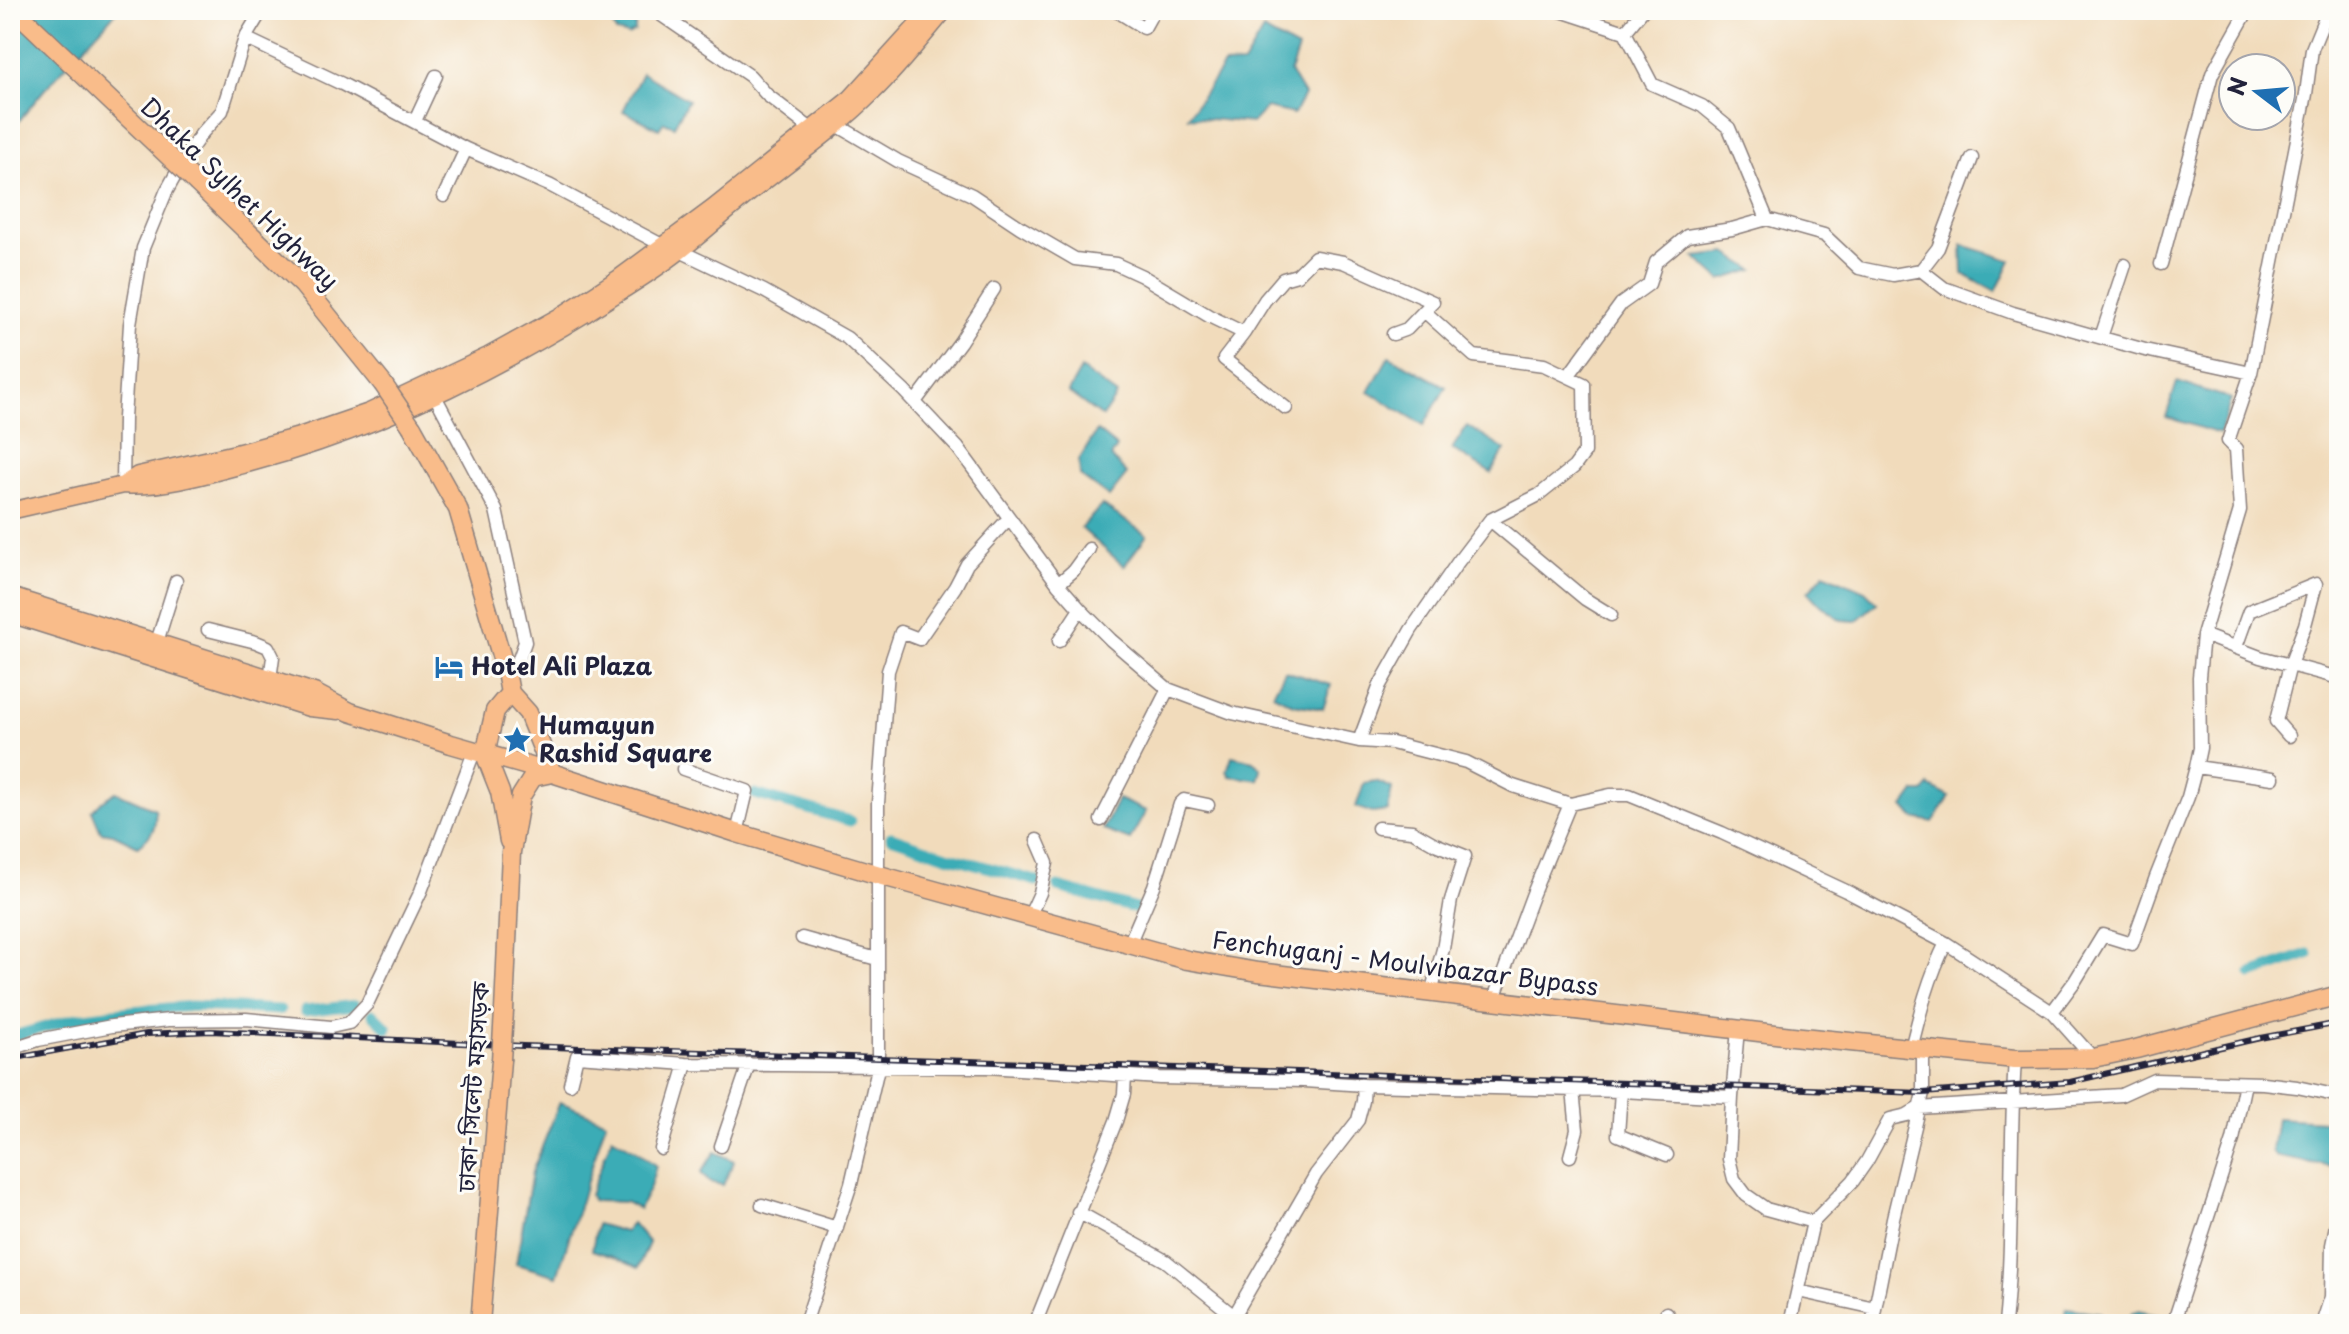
<svg xmlns="http://www.w3.org/2000/svg" width="2349" height="1334" font-family="'Playpen Sans','Noto Sans Bengali',sans-serif">
<style>
.water{fill:#3bacb6;stroke:#2e6778;stroke-width:2}
.lines{fill:none;stroke-linecap:round;stroke-linejoin:round}
.canal{stroke:#3bacb6;stroke-width:11}
.minor-casing{stroke:#8a7e7b;stroke-width:15}
.major-casing{stroke:#8a7e7b;stroke-width:19}
.highway-casing{stroke:#8a7e7b;stroke-width:21}
.minor{stroke:#fff;stroke-width:12}
.major{stroke:#f9bc8a;stroke-width:16}
.highway{stroke:#f9bc8a;stroke-width:18}
.rail-casing{stroke:#22223b;stroke-width:6}
.rail{stroke:#fdfcf7;stroke-width:3;stroke-dasharray:9;stroke-linecap:butt}
.highway-bridge-casing{stroke:#8a7e7b;stroke-width:21;stroke-linecap:butt}
.highway-bridge{stroke:#f9bc8a;stroke-width:18}
.labels{text-anchor:middle;stroke-width:6;stroke-linejoin:round;paint-order:stroke}
.street-label{font-size:24px;fill:#22223b;stroke:#fdfcf7}
.poi-label{font-size:24px;font-weight:bold;fill:#22223b;stroke:#fdfcf7;text-anchor:start}
</style>
<rect width="100%" height="100%" fill="#fdfcf7"/>
<filter id="ink" filterUnits="userSpaceOnUse"><feTurbulence type="fractalNoise" baseFrequency=".0125" numOctaves="2"/><feDisplacementMap in="SourceGraphic" scale="16" xChannelSelector="R" yChannelSelector="G"/><feConvolveMatrix kernelMatrix="1 2 1 2 8 2 1 2 1" color-interpolation-filters="sRGB"/></filter>
<filter id="wash" filterUnits="userSpaceOnUse"><feTurbulence type="fractalNoise" baseFrequency=".006" numOctaves="4" result="noise"/><feDisplacementMap in="SourceGraphic" scale="32" xChannelSelector="R" yChannelSelector="G"/><feGaussianBlur stdDeviation="1.8" result="paint"/><feColorMatrix in="noise" values="0 0 0 0 0 0 0 0 0 0 0 0 0 0 0 0 0 1.4 0 .05"/><feComposite in="paint" operator="in"/></filter>
<g filter="url(#wash)">
<rect width="100%" height="100%" fill="#f1dbbb"/>
<!-- water -->
<path class="water" d="M 10,10 L 118,10 L 44,90 L 10,132 Z
M 598,10 L 636,10 L 635,31 L 628,35 L 616,32 L 611,21 L 606,21 L 598,14 Z
M 1263,30 L 1298,49 L 1290,72 L 1304,95 L 1294,114 L 1266,108 L 1252,123 L 1188,117 L 1224,65 L 1243,64 Z
M 642,73 L 688,100 L 674,126 L 664,122 L 659,129 L 623,111 Z
M 1962,245 L 2011,260 L 1996,292 L 1963,274 Z
M 1727,253 L 1754,270 L 1721,280 L 1695,257 Z
M 1389,356 L 1446,387 L 1424,425 L 1369,392 Z
M 1081,369 L 1117,395 L 1102,417 L 1068,392 Z
M 2177,382 L 2231,399 L 2220,434 L 2166,417 Z
M 1467,426 L 1505,450 L 1491,473 L 1452,449 Z
M 1097,431 L 1117,447 L 1111,457 L 1127,474 L 1109,497 L 1080,476 L 1079,460 Z
M 1102,505 L 1147,535 L 1124,566 L 1081,528 Z
M 1824,573 L 1865,591 L 1877,603 L 1856,621 L 1841,620 L 1817,602 L 1808,592 Z
M 1285,671 L 1331,685 L 1323,709 L 1293,704 L 1273,694 Z
M 1232,756 L 1254,761 L 1261,769 L 1258,780 L 1230,776 L 1227,771 Z
M 1376,781 L 1392,788 L 1388,811 L 1372,813 L 1356,807 L 1364,783 Z
M 1929,786 L 1950,797 L 1933,822 L 1914,818 L 1904,807 L 1915,792 L 1924,792 Z
M 116,792 L 155,809 C 157,827 152,836 138,846 L 113,834 L 101,832 L 92,811 L 101,802 Z
M 1118,799 L 1146,811 L 1130,840 L 1103,830 Z
M 560,1102 L 606,1121 L 557,1276 L 516,1264 L 532,1172 Z
M 2277,1118 L 2339,1122 L 2338,1168 L 2275,1156 L 2272,1151 Z
M 612,1137 L 637,1151 L 656,1166 L 650,1187 L 639,1209 L 625,1202 L 593,1201 L 590,1195 Z
M 715,1152 L 734,1161 L 723,1185 L 709,1182 L 701,1173 Z
M 632,1223 L 649,1243 L 638,1268 L 616,1258 L 592,1250 L 597,1224 L 625,1232 Z
M 2066,1308 L 2101,1313 L 2106,1324 L 2063,1324 Z
M 2138,1311 L 2165,1317 L 2172,1324 L 2126,1324 L 2132,1313 Z"/>
<g class="lines">
<!-- canal -->
<path class="canal" d="M 755,794 L 850,821
M 891,837 L 947,856 L 1036,881
M 1058,887 L 1137,909
M 2252,974 L 2308,954
M 305,1011 L 355,1005
M 373,1014 L 387,1028
M 10,1037 L 77,1018 L 131,1011 L 194,1006 L 280,1010"/>
</g>
</g>
<g filter="url(#ink)">
<g class="lines">
<defs>
<path id="minor" d="M 654,10 L 750,76 L 767,95 L 811,129
M 1115,10 L 1144,28 L 1154,10
M 1389,10 L 1390,11
M 1558,10 L 1625,32 L 1652,84 L 1702,106 L 1729,128 L 1767,219
M 1625,32 L 1643,10
M 245,38 L 342,84 L 466,149 L 551,186 L 662,245 L 680,251 L 764,291 L 847,338 L 904,391 L 958,448 L 1058,584 L 1080,609 L 1111,640 L 1168,689 L 1232,713 L 1359,741 L 1392,743 L 1466,762 L 1513,786 L 1570,804 L 1610,795 L 1629,795 L 1722,833 L 1846,891 L 1946,943 L 2052,1012 L 2093,1058
M 415,121 L 436,76
M 837,125 L 898,161 L 972,195 L 1020,227 L 1075,259 L 1116,264 L 1142,276 L 1209,316 L 1244,333 L 1224,359 L 1286,408
M 444,196 L 466,149
M 2161,264 L 2212,74 L 2248,10
M 1921,270 L 1944,288 L 2013,313 L 2145,350 L 2251,373
M 1244,333 L 1265,300 L 1283,279 L 1297,275 L 1315,257 L 1343,262 L 1433,302 L 1407,329 L 1393,334
M 2101,337 L 2125,265
M 1569,375 L 1621,304 L 1649,284 L 1656,262 L 1687,236 L 1732,229 L 1767,219 L 1824,235 L 1859,268 L 1893,275 L 1921,270 L 1938,248 L 1972,158
M 435,396 L 496,510 L 525,642 L 519,659 L 506,672
M 915,402 L 960,342 L 994,289
M 123,485 L 124,418 L 130,324 L 143,248 L 166,192 L 186,156 L 202,133 L 222,111 L 245,38 L 262,10
M 1490,520 L 1585,599 L 1611,615
M 1058,584 L 1073,571 L 1089,549
M 208,630 L 256,642 L 268,647 L 273,657 L 270,679
M 2203,635 L 2260,657 L 2339,678
M 1059,641 L 1080,609
M 157,642 L 176,581
M 2236,647 L 2249,611 L 2316,584 L 2305,625 L 2290,665 L 2276,721 L 2289,736
M 1359,741 L 1380,685 L 1411,630 L 1458,562 L 1490,520 L 1539,495 L 1574,467 L 1585,452 L 1584,384 L 1544,365 L 1474,356 L 1424,311
M 2196,767 L 2273,778
M 683,769 L 747,791 L 737,833
M 1101,820 L 1168,689
M 1378,828 L 1412,831 L 1435,844 L 1465,856 L 1451,900 L 1443,949 L 1431,993
M 1029,917 L 1040,893 L 1047,863 L 1037,840
M 802,938 L 877,959
M 1129,944 L 1154,886 L 1180,804 L 1184,800 L 1208,805
M 1493,1001 L 1532,896 L 1570,804
M 2052,1012 L 2075,981 L 2103,935 L 2132,944 L 2156,877 L 2188,797 L 2196,767 L 2200,748 L 2199,677 L 2203,635 L 2240,510 L 2236,449 L 2228,441 L 2251,373 L 2306,94 L 2312,49 L 2328,10
M 10,1049 L 38,1040 L 112,1026 L 169,1020 L 246,1019 L 331,1027 L 349,1023 L 367,1004 L 421,891 L 474,752
M 1911,1049 C 1920,1012 1929,977 1946,943
M 570,1084 L 577,1056 L 686,1064 L 987,1067 L 1160,1078 L 1304,1081 L 1364,1085 L 1621,1091 L 1732,1097 L 1738,1029
M 1621,1091 L 1618,1135 L 1667,1155
M 1732,1097 L 1729,1159 L 1734,1179 L 1746,1195 L 1766,1209 L 1813,1222
M 721,1146 L 749,1064
M 661,1149 L 686,1064
M 1570,1156 L 1577,1130 L 1573,1090
M 762,1205 L 837,1228
M 1078,1212 L 1166,1261 L 1234,1316
M 1798,1291 L 1875,1308
M 1666,1313 L 1670,1318 L 1669,1324
M 2175,1318 L 2233,1140 L 2245,1083
M 805,1324 L 851,1184 L 878,1068 L 878,803 L 888,671 L 901,632 L 919,639 L 955,587 L 967,564 L 1009,518
M 1035,1324 L 1116,1121 L 1124,1094 L 1125,1076
M 1226,1324 L 1234,1316 L 1316,1174 L 1358,1120 L 1363,1101 L 1364,1085
M 1790,1324 L 1813,1222 L 1853,1181 L 1867,1161 L 1890,1119 L 1907,1115 L 1919,1108 L 2121,1095 L 2154,1080 L 2263,1083 L 2297,1087 L 2339,1096
M 1872,1324 L 1893,1218 L 1923,1093 L 1923,1050
M 2005,1324 C 2014,1236 2009,1147 2015,1059
M 2322,1324 L 2331,1297 L 2332,1245 L 2339,1211"/>
<path id="major" d="M 123,485 C 161,489 216,472 254,462 C 371,431 482,377 585,314 C 617,293 651,274 681,250 C 707,230 730,208 756,188 C 795,157 837,128 873,92 C 899,67 922,37 945,10
M 10,511 L 123,485 L 138,475 L 236,453 L 296,437 L 369,412 L 488,356 L 562,315 L 619,278 L 712,209 L 851,98 L 931,10"/>
<path id="highway" d="M 197,183 L 303,285 L 383,384
M 412,427 L 458,509 L 506,672 L 510,693 L 528,713 L 552,773 L 533,777 L 521,796 L 511,852 L 504,1011
M 10,597 L 314,693 L 350,712 L 451,744 L 552,773 L 737,833 L 879,875 L 1187,960 L 1258,972 L 1792,1036 L 2015,1059 L 2093,1058 L 2136,1049 L 2339,995
M 10,613 L 309,707 L 339,710
M 509,841 L 500,792 L 485,754 L 495,711 L 510,693
M 480,1324 L 501,1060"/>
</defs>
<!-- minor casing -->
<use href="#minor" class="minor-casing"/>
<!-- major casing -->
<use href="#major" class="major-casing"/>
<!-- highway casing -->
<use href="#highway" class="highway-casing"/>
<!-- minor -->
<use href="#minor" class="minor"/>
<!-- major -->
<use href="#major" class="major"/>
<!-- highway -->
<use href="#highway" class="highway"/>
<defs>
<path id="rail" d="M 10,1059 L 147,1034 L 211,1031 L 523,1046 L 1923,1093 L 2070,1082 L 2260,1038 L 2339,1023"/>
</defs>
<!-- rail casing -->
<use href="#rail" class="rail-casing"/>
<!-- rail -->
<use href="#rail" class="rail"/>
<defs>
<path id="highway-bridge" d="M 15,10 L 197,183
M 383,384 L 412,427
M 501,1060 L 504,1011"/>
</defs>
<!-- highway-bridge casing -->
<use href="#highway-bridge" class="highway-bridge-casing"/>
<!-- highway-bridge -->
<use href="#highway-bridge" class="highway-bridge"/>
</g>
</g>
<!-- icons -->
<defs>
<symbol id="hotel-bare" viewBox="-9 -9 18 18"><path d="M-6-4.5h1.5V1H6V5H4.5V3h-9V5H-6ZM-4 0a1.8 1.8 0 1 1 3.6 0ZM.5 0V-2.5h3Q6-2.5 6 0Z" fill="#1f6fb2" stroke="#fdfcf7" stroke-width="2.5" paint-order="stroke"/></symbol>
<symbol id="sight-bare" viewBox="-9 -9 18 18"><path d="M0-6L1.8-2.2L6-1.7L2.9 1.2L3.7 5.4L0 3.3L-3.7 5.4L-2.9 1.2L-6-1.7L-1.8-2.2Z" fill="#1f6fb2" stroke="#fdfcf7" stroke-width="2.5" paint-order="stroke"/></symbol>
</defs>
<g fill-rule="evenodd">
<use href="#hotel-bare" x="429" y="647" width="40" height="40"/>
<use href="#sight-bare" x="497" y="720" width="40" height="40"/>
</g>
<g class="labels">
<!-- street labels -->
<g class="street-label">
<text transform="translate(239 194) rotate(44)" y="8">Dhaka Sylhet Highway</text>
<text transform="translate(1405 964) rotate(7)" y="8">Fenchuganj - Moulvibazar Bypass</text>
<text transform="translate(474 1087) rotate(-86)" y="8">ঢাকা-সিলেট মহাসড়ক</text>
</g>
<!-- poi labels -->
<g class="poi-label">
<text x="471" y="675">Hotel Ali Plaza</text>
<text x="539" y="734">Humayun<tspan x="539" dy="28">Rashid Square</tspan></text>
</g>
</g>
<!-- margin -->
<rect width="2349" height="1334" fill="none" stroke="#fdfcf7" stroke-width="40"/>
<!-- north arrow -->
<g transform="translate(2257 92) rotate(286)"><circle r="38" fill="#fdfcf7" stroke="#a5a5ac" stroke-width="2"/>
<path d="M0-6L14 30L0 20L-14 30Z" fill="#1f6fb2"/>
<text y="-12" font-size="22" font-weight="bold" text-anchor="middle" fill="#22223b">N</text>
</g>
</svg>
